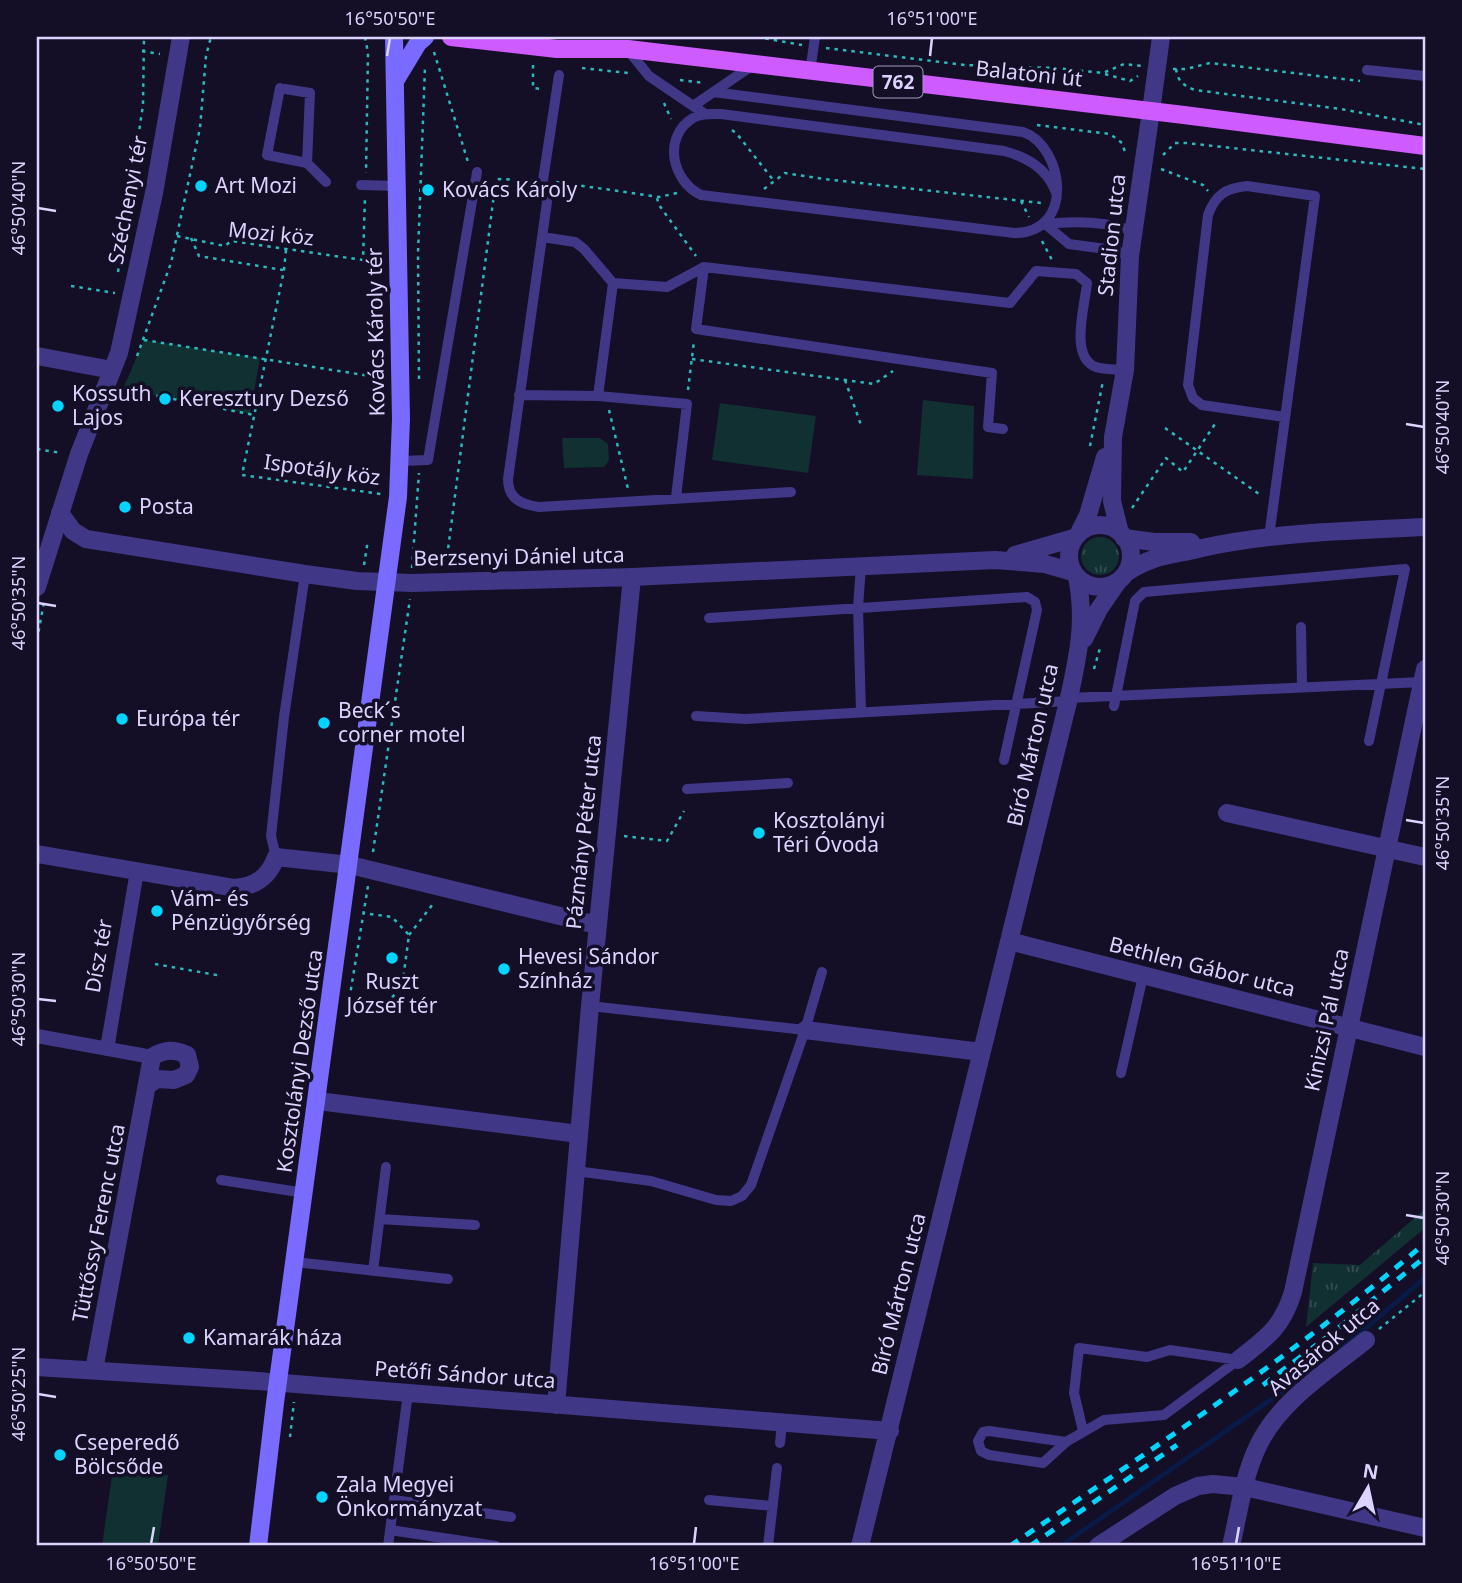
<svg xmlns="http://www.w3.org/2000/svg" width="1462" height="1583" font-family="'Noto Sans',sans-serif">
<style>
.grass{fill:url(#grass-tufts)}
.park{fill:#113031}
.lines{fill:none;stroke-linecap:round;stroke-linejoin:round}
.stream{stroke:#081a45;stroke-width:5}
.path{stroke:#2bbabc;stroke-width:2.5;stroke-dasharray:3.5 5;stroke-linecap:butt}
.service{stroke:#403887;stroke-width:10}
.pedestrian{stroke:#403887;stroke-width:14}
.minor{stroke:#403887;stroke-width:18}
.tertiary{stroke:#403887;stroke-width:18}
.secondary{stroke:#796bff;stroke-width:18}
.primary{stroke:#cd5bff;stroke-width:18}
.rail{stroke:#00d4ff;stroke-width:5;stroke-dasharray:10 9;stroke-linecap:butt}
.ticks{fill:none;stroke:#dcd4ff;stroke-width:2.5}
.poi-dot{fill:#00d4ff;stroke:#140e27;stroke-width:2.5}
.labels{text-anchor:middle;stroke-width:7;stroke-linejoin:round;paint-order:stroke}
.shield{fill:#140e27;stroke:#a099be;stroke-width:2}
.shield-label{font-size:19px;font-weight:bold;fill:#dcd4ff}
.street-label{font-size:21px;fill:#dcd4ff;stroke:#140e27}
.poi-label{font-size:21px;fill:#dcd4ff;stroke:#140e27;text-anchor:start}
.neatline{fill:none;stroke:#dcd4ff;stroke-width:2.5}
.ticks-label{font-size:18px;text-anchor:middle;fill:#dcd4ff}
</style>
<defs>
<pattern id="grass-tufts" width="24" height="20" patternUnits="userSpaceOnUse" patternTransform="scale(1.75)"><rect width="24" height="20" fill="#113031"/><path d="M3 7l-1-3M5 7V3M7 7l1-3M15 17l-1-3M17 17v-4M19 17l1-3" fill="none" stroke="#334d50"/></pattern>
</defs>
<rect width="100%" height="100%" fill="#140e27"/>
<!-- grass -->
<path class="grass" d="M1081 556a19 19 0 1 1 38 0a19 19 0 1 1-38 0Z
M 1425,1209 L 1425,1228 L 1306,1327 L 1313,1263 L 1360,1265 Z"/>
<!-- park -->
<path class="park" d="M 144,340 L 260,358 L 250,414 L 123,389 Z
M 923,400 L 974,406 L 973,479 L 917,475 Z
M 720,403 L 816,416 L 808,473 L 712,460 Z
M 562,438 L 600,438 L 608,444 L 609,460 L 604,467 L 564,468 Z
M 113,1468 L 168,1475 L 158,1546 L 102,1546 Z"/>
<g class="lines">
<!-- stream -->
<path class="stream" d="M 1341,1349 L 1425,1278
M 1061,1546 L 1322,1364"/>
<!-- path -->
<path class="path" d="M 365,37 L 368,53 L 366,173
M 757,37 L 802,45
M 826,48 L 965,65 L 1055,68 L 1103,73 L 1124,64 L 1142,66
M 142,51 L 160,54
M 434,52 L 468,162
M 533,65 L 533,88 L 542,89
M 582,68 L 628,73
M 1173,69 L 1186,69 L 1210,63 L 1360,81
M 1176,69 C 1178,82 1183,85 1195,90 L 1341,109 L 1425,125
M 1105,74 L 1130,81 L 1138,76
M 680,80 L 704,83
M 664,103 L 671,119
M 1037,125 L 1110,134 L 1122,143 L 1126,155
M 732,130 L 737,134 L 774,181
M 1163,155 L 1175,143 L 1186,143 L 1425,169
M 1161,169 L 1203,185 L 1208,191
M 556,182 L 659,197 L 677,193
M 764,189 L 785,173 L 824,179 L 1041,203
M 657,198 L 659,205 L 696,256
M 1021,201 L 1029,217
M 177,236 L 225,246 L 231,241 L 363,260 L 365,197
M 191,238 L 199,256 L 283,270
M 1042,241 L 1052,260
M 286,250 L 284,270 L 242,475 L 381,494
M 118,272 L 143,105 L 144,37
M 71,286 L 115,293
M 144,340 L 383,378
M 137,356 L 171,263 L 200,128 L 206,56 L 211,37
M 692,359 L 874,384 L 893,371
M 419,379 L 418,253 L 425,67
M 845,380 L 861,425
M 123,389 L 254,415
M 688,390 L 694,341
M 609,410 L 628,489
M 1165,428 L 1262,496
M 1090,446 L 1103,381
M 37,449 L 61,453
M 1132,508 L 1166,458 L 1183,472 L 1217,421
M 364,565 L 367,546 L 373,547
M 446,565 L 496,179 L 532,180
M 412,568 L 419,473
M 37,640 L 44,602
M 1094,669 L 1100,648
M 624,836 L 667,841 L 684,811
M 373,852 L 410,599
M 409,935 L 433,904
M 155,964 L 222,976
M 347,1007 L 379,1011 L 402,987 L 409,935 L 392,917 L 363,913
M 348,1007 L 368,886
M 1379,1329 L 1425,1292
M 290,1437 L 294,1402"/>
<!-- service -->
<path class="service" d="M 628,50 L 649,76 L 705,114
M 1367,70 L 1425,76
M 810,72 L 815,37
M 559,75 L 543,180 L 547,202 L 508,479 C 508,499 521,504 539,507 L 791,492
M 280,88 L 267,155 L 307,163
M 285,89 L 310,93 L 307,163 L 326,182
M 713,92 L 1023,132 C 1064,146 1076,233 1014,233 L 701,195 C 672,181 662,137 693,118 C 701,113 711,114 721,114 L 1004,151 C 1027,157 1048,169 1056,193
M 693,106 L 753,65
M 361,185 L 398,186
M 1045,224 L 1069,244 L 1113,250 L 1130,256
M 1045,224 C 1074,221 1105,221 1133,231
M 542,237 L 575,242 L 584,249 L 613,283 L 667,287 L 704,267 L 1010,303 L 1036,271 L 1076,274 L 1087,283 C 1085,306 1069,357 1096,367 C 1105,370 1115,369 1125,370
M 704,267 L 696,329 L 992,373 L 988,427 L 1003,429
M 519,395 L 598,396 L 687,404 L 676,497
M 598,396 L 613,283
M 401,461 L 428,460 L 477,172
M 1269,537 L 1315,196 L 1247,186 C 1226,188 1215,195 1208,215 L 1188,385 L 1193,398 L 1202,405 L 1285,417
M 861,566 L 858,607 L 861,712
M 709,618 L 1027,597 L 1035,602 L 1037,610 L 1004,760
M 1301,627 L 1302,687
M 1069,698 L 1422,682
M 1114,706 L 1135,601 L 1144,592 L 1405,569 L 1369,741
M 696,716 L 745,719 L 1069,701
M 687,789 L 788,783
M 276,857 L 271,836 L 284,717 L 305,574
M 590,1006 L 805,1030
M 1121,1073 L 1143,976
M 576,1171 L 651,1181 L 716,1200 L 731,1201 L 742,1196 L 751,1185 L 805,1030 L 822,972
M 221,1180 L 305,1193
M 380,1219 L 475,1225
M 295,1262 L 448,1279
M 373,1271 L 386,1167
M 1083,1431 L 1074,1393 L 1079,1348 L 1147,1357 L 1170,1350 L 1238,1360
M 1066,1442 L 989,1431 L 983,1432 L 978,1441 L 981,1451 L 989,1455 L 1043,1463 L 1066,1442 L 1104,1420 L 1164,1415 L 1238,1360
M 780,1443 L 782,1423
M 394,1500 L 511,1517
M 709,1500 L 772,1506
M 390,1530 L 496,1546
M 388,1546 L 408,1393
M 768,1546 L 777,1468"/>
<!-- pedestrian -->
<path class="pedestrian" d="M 37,1036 L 152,1057
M 107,1049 L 137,871"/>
<!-- minor -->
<path class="minor" d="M 37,356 L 112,370
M 60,513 L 73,531 L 86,539 L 305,574 L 357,581 L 412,583 L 632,577 L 995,560 L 1045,564 L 1073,572
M1069 556a31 31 0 1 1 62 0a31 31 0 1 1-62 0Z
M 1079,533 L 1088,515 L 1105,457
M 1120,533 L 1112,501 L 1113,437 L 1125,370 L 1130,256 L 1151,111
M 1124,538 L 1154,542 L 1191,542
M 1015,555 L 1074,538
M 1127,572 C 1156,554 1170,556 1202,548 C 1275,532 1351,531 1425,527
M 1084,639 L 1099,609 L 1119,580
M 1227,813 L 1425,857
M 37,854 L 235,888 C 256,886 269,877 276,857 L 350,865 L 597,925
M 1009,941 L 1425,1047
M 805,1030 L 981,1052
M 318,1101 L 579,1134
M 1238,1360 C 1266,1338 1282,1328 1293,1292 L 1425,669
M 37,1367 L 258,1381 L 890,1431
M 94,1370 L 152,1057 C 165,1049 174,1049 187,1055 L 190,1067 L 186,1075 L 174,1080 L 157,1079 L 148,1085
M 556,1405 L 590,1006 L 632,577
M 860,1546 L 1069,698 C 1078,656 1086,621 1077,577
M 1098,1546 L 1175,1496 L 1198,1486 L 1213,1484 L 1245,1487 L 1425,1528
M 1231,1546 C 1239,1513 1243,1477 1258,1446 C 1279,1401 1328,1371 1366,1340"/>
<!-- tertiary -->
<path class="tertiary" d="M 1151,111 L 1161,37
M 37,587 L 79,454 L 119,353 L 154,193 L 181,37"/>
<!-- secondary -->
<path class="secondary" d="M 395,81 L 418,43 L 425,37
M 258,1546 L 275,1403 L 398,497 L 401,419 L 394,37"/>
<!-- primary -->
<path class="primary" d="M 451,37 L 557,49 L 628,49 L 1184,115 L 1425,146"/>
<!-- rail -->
<path class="rail" d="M 1263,1385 L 1331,1334 L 1425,1257
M 1010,1546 C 1152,1449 1295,1355 1425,1243
M 1030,1546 L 1177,1445"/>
</g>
<!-- ticks -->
<path class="ticks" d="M 387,56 L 390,38M 930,56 L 932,38M 38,208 L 56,211M 1406,424 L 1424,427M 38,603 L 56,606M 1406,820 L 1424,823M 38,999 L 56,1001M 1406,1215 L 1424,1218M 38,1394 L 56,1397M 151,1544 L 154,1527M 694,1544 L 696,1527M 1236,1544 L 1239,1527"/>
<!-- markers -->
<g class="poi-dot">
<circle cx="201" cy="186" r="7"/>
<circle cx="428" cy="190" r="7"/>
<circle cx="165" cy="399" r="7"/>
<circle cx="58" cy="406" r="7"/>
<circle cx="125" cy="507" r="7"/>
<circle cx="122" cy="719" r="7"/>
<circle cx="324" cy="723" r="7"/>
<circle cx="759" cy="833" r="7"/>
<circle cx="157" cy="911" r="7"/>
<circle cx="392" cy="958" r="7"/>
<circle cx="504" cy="969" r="7"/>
<circle cx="189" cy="1338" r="7"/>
<circle cx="60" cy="1455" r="7"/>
<circle cx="322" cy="1497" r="7"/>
</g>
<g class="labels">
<!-- shield labels -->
<rect class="shield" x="873.5" y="66.5" width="49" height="31" rx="5"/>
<g class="shield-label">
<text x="898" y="89">762</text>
</g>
<!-- street labels -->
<g class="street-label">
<text transform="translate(1029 74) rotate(6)" y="7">Balatoni út</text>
<text transform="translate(128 200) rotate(-79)" y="7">Széchenyi tér</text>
<text transform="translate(271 234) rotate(6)" y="7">Mozi köz</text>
<text transform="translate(1112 235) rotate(-84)" y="7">Stadion utca</text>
<text transform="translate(376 332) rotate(-91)" y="7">Kovács Károly tér</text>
<text transform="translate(322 470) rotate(8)" y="7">Ispotály köz</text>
<text transform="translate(519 557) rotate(-1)" y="7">Berzsenyi Dániel utca</text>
<text transform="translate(1033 745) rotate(-77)" y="7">Bíró Márton utca</text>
<text transform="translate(584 832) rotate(-84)" y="7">Pázmány Péter utca</text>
<text transform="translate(99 956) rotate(-80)" y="7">Dísz tér</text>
<text transform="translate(1202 967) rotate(14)" y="7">Bethlen Gábor utca</text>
<text transform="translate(1327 1020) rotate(-78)" y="7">Kinizsi Pál utca</text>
<text transform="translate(300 1061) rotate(-82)" y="7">Kosztolányi Dezső utca</text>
<text transform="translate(99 1223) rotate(-79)" y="7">Tüttőssy Ferenc utca</text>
<text transform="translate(899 1294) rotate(-76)" y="7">Bíró Márton utca</text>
<text transform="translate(1324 1347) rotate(-40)" y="7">Avasárok utca</text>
<text transform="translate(465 1375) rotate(4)" y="7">Petőfi Sándor utca</text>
</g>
<!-- poi labels -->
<g class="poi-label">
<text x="215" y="193">Art Mozi</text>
<text x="442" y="197">Kovács Károly</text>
<text x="72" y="401">Kossuth<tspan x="72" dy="24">Lajos</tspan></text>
<text x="179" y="406">Keresztury Dezső</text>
<text x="139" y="514">Posta</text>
<text x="338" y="718">Beck´s<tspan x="338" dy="24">corner motel</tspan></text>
<text x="136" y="726">Európa tér</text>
<text x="773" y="828">Kosztolányi<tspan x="773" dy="24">Téri Óvoda</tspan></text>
<text x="171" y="906">Vám- és<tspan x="171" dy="24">Pénzügyőrség</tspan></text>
<text x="518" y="964">Hevesi Sándor<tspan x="518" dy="24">Színház</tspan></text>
<text x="392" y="989" text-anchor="middle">Ruszt<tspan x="392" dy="24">József tér</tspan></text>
<text x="203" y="1345">Kamarák háza</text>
<text x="74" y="1450">Cseperedő<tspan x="74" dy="24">Bölcsőde</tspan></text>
<text x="336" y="1492">Zala Megyei<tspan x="336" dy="24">Önkormányzat</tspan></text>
</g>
</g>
<!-- border -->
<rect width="1462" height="1583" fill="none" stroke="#140e27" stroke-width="77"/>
<!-- north arrow -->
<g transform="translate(1368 1488) rotate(9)" stroke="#140e27" stroke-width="5" paint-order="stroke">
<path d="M0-5L12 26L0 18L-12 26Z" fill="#dcd4ff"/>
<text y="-10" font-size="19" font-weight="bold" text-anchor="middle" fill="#dcd4ff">N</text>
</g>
<rect x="38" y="38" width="1386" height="1506" class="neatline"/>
<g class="ticks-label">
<text x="390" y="25">16°50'50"E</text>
<text x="932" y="25">16°51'00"E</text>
<text transform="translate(19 208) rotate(-90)" y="6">46°50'40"N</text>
<text transform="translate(1443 427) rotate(-90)" y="6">46°50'40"N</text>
<text transform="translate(19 603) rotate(-90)" y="6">46°50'35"N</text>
<text transform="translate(1443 823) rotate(-90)" y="6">46°50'35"N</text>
<text transform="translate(19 999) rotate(-90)" y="6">46°50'30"N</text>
<text transform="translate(1443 1218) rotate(-90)" y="6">46°50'30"N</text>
<text transform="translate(19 1394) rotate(-90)" y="6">46°50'25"N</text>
<text x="151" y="1570">16°50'50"E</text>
<text x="694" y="1570">16°51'00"E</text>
<text x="1236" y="1570">16°51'10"E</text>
</g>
</svg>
